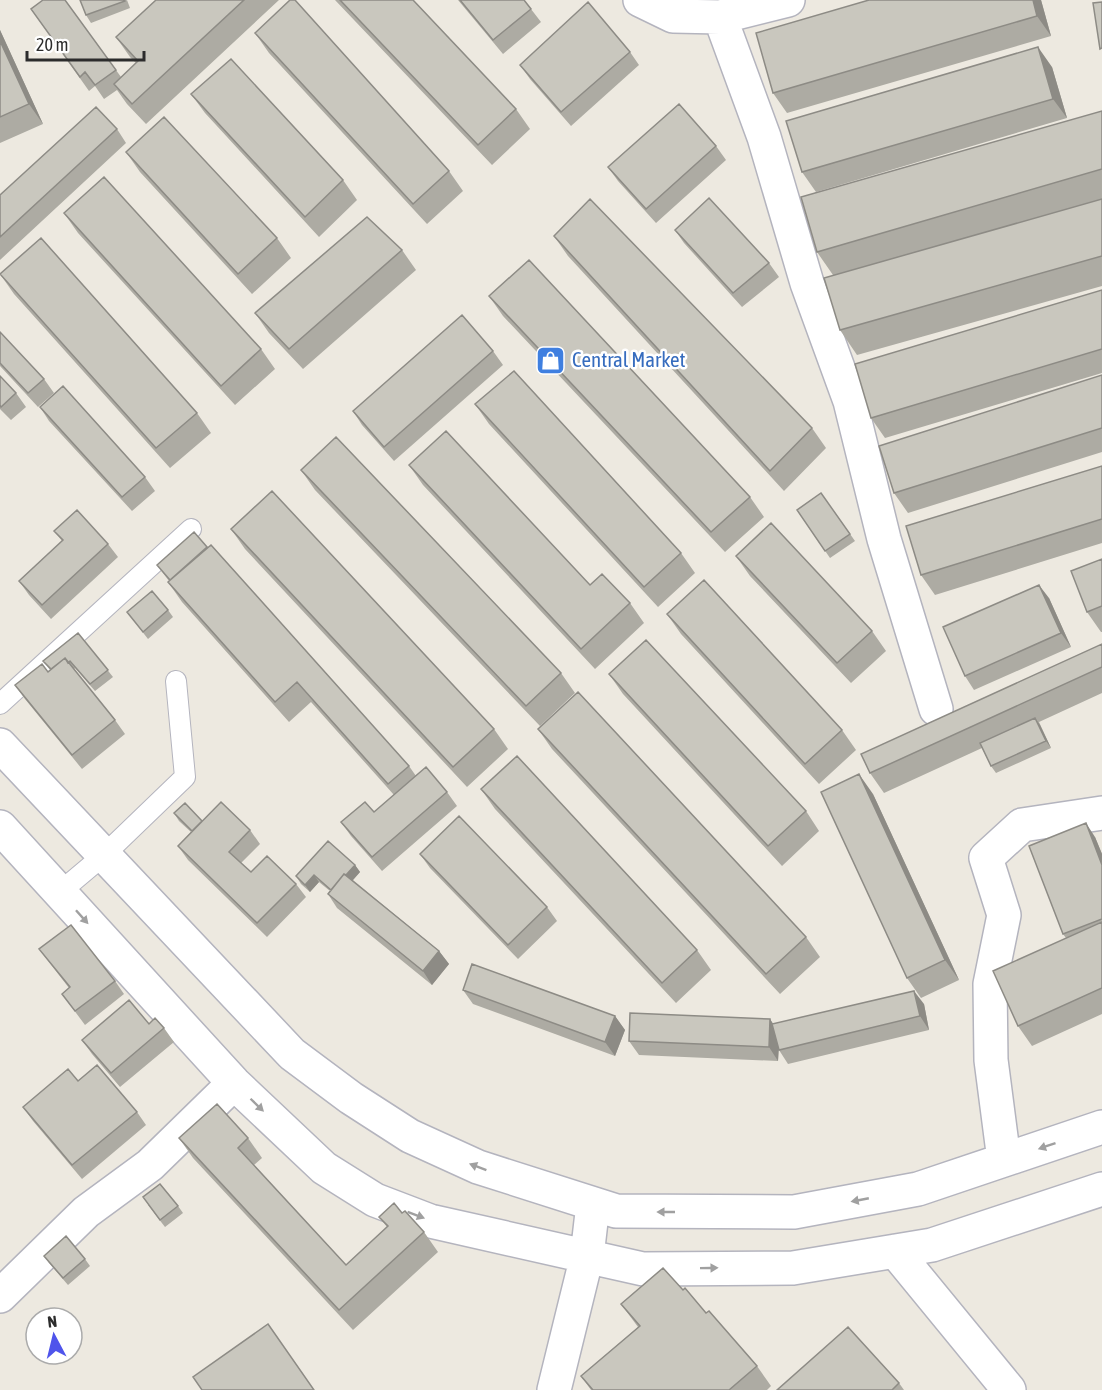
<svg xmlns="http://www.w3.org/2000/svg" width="1102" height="1390" font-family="'Asap Condensed',sans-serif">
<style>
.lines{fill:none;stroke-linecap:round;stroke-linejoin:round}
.lane-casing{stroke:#b4b4be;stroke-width:22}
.street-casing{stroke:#b4b4be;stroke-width:36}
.lane{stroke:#fff;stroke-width:20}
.street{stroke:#fff;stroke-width:33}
.wall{fill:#adaba3}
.shaded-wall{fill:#8d8b85}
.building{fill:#c9c7be;stroke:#8d8b85;stroke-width:1.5}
.oneway{fill:#a0a0a0}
.labels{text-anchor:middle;stroke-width:5;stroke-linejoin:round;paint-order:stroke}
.shop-label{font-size:21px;fill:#366cbe;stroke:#fff;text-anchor:start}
</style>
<rect width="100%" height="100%" fill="#ede9e0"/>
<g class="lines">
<defs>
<path id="lane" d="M 0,704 L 191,529
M 60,892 L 104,855 L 185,777 L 176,681"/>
<path id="street" d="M 640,0 L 673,16 L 720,17 L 788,0
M 720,17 L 764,137 L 807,283 L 850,401 L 884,539 L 936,709
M 0,745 L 292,1054 L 351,1098 L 410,1136 L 478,1167 L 616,1211 L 794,1212 L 918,1189 L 1102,1127
M 0,827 L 234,1083 L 324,1168 L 375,1200 L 430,1221 L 643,1269 L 793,1268 L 932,1245 L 1102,1189
M 1004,1160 L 991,1060 L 990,984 L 1004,915 L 986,858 L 1022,825 L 1102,813
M 895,1251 L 1009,1390
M 0,1296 L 86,1212 L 150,1165 L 234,1083
M 554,1390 L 587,1256 L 593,1204"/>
</defs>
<!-- lane casing -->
<use href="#lane" class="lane-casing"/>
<!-- street casing -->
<use href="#street" class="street-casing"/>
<!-- lane -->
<use href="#lane" class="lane"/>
<!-- street -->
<use href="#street" class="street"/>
</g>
<!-- wall -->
<path class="wall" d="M 65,0 L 121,77 L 136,63 L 130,57 L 116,37 L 156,0 L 279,0 L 146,124 L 127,104 L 117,90 L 104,99 L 95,86 L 89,91 L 31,9 Z
M 127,0 L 130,8 L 91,23 L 86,15 Z
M 335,0 L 413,0 L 516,109 L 530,129 L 492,165 Z
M 458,0 L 524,0 L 541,22 L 503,54 Z
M 869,0 L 1041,0 L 1051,36 L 787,113 L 773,93 Z
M 0,30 L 43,124 L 0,143 Z
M 255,33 L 449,171 L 463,191 L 427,224 L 269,53 Z
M 630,52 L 639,65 L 571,126 L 530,79 L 520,65 Z
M 1052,67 L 1067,118 L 816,192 L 802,172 Z
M 191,94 L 343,180 L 357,200 L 319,237 L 205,113 Z
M 1102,111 L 1102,286 L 857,355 L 840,330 L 833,275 L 817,252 Z
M 117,129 L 126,143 L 0,260 L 0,195 Z
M 716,146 L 726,160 L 656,223 L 618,181 L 608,167 Z
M 126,152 L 277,238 L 291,258 L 252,294 L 140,172 Z
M 64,213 L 261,349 L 275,369 L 235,405 L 78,233 Z
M 675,230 L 769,263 L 779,277 L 742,307 L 684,243 Z
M 554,236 L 812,428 L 826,448 L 784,491 L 568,256 Z
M 402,250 L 416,270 L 303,369 L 269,333 L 255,313 Z
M 0,274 L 197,413 L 211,433 L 170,468 L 14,294 Z
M 1102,290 L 1102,373 L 885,438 L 871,418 Z
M 489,296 L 750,497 L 764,517 L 725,552 L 503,316 Z
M 0,332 L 44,379 L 54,393 L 38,407 L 0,366 Z
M 493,351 L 503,365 L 394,461 L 362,425 L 353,411 Z
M 1102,375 L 1102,452 L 908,513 L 894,493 Z
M 0,376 L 16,393 L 26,407 L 11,420 L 0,409 Z
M 475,404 L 681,553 L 695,573 L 658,607 L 489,424 Z
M 40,407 L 145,477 L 155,491 L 132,511 L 49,421 Z
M 409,465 L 590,585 L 630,603 L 644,623 L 595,669 L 423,485 Z
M 1102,466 L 1102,543 L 935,595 L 921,575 Z
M 301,470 L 561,673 L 575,693 L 540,726 L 315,490 Z
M 821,493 L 855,541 L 830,558 L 797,510 Z
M 231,529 L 494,729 L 508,749 L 467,787 L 245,549 Z
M 54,531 L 108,544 L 118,557 L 51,619 L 29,595 L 19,581 L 62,541 Z
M 736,556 L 872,631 L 886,651 L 851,683 L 750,576 Z
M 1102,559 L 1102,632 L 1101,632 L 1087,612 Z
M 157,565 L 409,766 L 416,776 L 447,792 L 457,806 L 382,871 L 351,836 L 341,822 L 374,812 L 394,795 L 311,702 L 289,722 L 182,602 L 168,582 L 169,581 Z
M 1049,598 L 1071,647 L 974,690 L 965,676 Z
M 168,610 L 173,617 L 148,639 L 127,612 Z
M 667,614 L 842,730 L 856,750 L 819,784 L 681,634 Z
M 78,633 L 113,677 L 95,691 L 75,668 L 74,669 L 115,720 L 125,734 L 82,769 L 25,699 L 15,685 L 50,670 L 43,661 Z
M 1102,644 L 1102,693 L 1039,722 L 1051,748 L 996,773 L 991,766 L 982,748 L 884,793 L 870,773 Z
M 609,674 L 806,811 L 819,831 L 782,866 L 623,694 Z
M 538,729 L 806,937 L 820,957 L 780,994 L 552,749 Z
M 481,789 L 697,950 L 711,970 L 676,1003 L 495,809 Z
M 873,794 L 959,980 L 921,998 L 907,978 Z
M 174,813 L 202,821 L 250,830 L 260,844 L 241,863 L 251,872 L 296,884 L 306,897 L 267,937 L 188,860 L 178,846 L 191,832 L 179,821 Z
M 1095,837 L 1102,854 L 1102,1014 L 1032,1046 L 1018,1026 L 1066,938 L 1063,934 Z
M 420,854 L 547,907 L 557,921 L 518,959 L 430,868 Z
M 355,865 L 360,872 L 353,880 L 439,951 L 449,964 L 432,985 L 337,908 L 328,894 L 330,891 L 319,882 L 310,892 L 301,884 L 296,876 Z
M 39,949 L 115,981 L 124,994 L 85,1025 L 62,994 L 69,988 Z
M 463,990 L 615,1016 L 625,1030 L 615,1056 L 473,1004 Z
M 924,1004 L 929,1030 L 788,1064 L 779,1050 L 778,1061 L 639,1055 L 629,1041 L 770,1019 L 773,1024 Z
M 149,1024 L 164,1028 L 174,1042 L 120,1087 L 92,1054 L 82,1040 Z
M 78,1081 L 137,1112 L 146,1125 L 82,1179 L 33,1121 L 23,1107 Z
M 179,1138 L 248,1138 L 262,1158 L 254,1165 L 346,1265 L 387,1227 L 379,1217 L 402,1213 L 424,1232 L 438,1252 L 353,1330 L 193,1158 Z
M 148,1205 L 178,1206 L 183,1213 L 165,1227 Z
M 44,1256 L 85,1259 L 90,1266 L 68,1285 L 49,1263 Z
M 683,1290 L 706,1313 L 757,1366 L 771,1386 L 767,1390 L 591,1390 L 581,1376 L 638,1327 L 621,1304 Z
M 899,1383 L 904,1390 L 777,1390 Z"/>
<!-- shaded-wall -->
<path class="shaded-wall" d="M 1033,0 L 1041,0 L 1051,36 L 1037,16 Z
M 0,30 L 43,124 L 29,104 L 0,41 Z
M 1038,47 L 1052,67 L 1067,118 L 1053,99 Z
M 1039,585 L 1049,598 L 1071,647 L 1061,633 Z
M 1035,718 L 1040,725 L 1051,748 L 1046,741 Z
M 859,774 L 873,794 L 959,980 L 945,960 Z
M 1086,823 L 1095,837 L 1102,854 L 1102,865 Z
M 355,865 L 360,872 L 337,898 L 332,890 Z
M 314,875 L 319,882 L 310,892 L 305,885 Z
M 439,951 L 449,964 L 432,985 L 423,971 Z
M 914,991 L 924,1004 L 929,1030 L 920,1016 Z
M 615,1016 L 625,1030 L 615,1056 L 605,1042 Z
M 770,1019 L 779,1033 L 778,1061 L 769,1047 Z"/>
<!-- building -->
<path class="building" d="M 43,0 L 65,0 L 116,70 L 95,85 L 85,72 L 80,77 L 31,9 Z
M 80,0 L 125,0 L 125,1 L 86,15 Z
M 156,0 L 244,0 L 132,104 L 114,84 L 138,61 L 116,37 Z
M 290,0 L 295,0 L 449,171 L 413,204 L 255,33 Z
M 340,0 L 413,0 L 516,109 L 478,145 Z
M 460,0 L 524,0 L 531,9 L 493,40 Z
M 869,0 L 1033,0 L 1037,16 L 773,93 L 756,33 Z
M 588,2 L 630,52 L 561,112 L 520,65 Z
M 1102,2 L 1102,48 L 1100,49 L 1093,3 Z
M 0,41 L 29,104 L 0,117 Z
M 1038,47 L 1053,99 L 802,172 L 786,121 Z
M 231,59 L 343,180 L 305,217 L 191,94 Z
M 679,104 L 716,146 L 646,209 L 608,167 Z
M 96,107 L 117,129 L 0,237 L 0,195 Z
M 1102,111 L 1102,169 L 817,252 L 801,197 Z
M 164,117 L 277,238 L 238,274 L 126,152 Z
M 104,177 L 261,349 L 221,386 L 64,213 Z
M 709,198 L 769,263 L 733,293 L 675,230 Z
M 590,199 L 812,428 L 770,471 L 554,236 Z
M 1102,199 L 1102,256 L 840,330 L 824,278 Z
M 367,217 L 402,250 L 289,349 L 255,313 Z
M 41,238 L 197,413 L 156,448 L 0,274 Z
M 529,260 L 750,497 L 711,532 L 489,296 Z
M 1102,290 L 1102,349 L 871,418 L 855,364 Z
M 462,315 L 493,351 L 384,447 L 353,411 Z
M 0,332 L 44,379 L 28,393 L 0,363 Z
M 514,371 L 681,553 L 644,587 L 475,404 Z
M 1102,375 L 1102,428 L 894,493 L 879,446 Z
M 0,376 L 16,393 L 1,407 L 0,405 Z
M 63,386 L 145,477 L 122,497 L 40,407 Z
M 446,431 L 590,585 L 602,574 L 630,603 L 581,649 L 409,465 Z
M 336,437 L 561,673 L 526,706 L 301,470 Z
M 1102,466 L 1102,519 L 921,575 L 906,526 Z
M 272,491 L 494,729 L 453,767 L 231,529 Z
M 821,493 L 850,534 L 825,551 L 797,510 Z
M 77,510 L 108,544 L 42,605 L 19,581 L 63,540 L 54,531 Z
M 771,523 L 872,631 L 837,663 L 736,556 Z
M 194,532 L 207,547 L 170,580 L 157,565 Z
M 211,545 L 409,766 L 388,784 L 297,682 L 275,702 L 168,582 Z
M 1102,559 L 1102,606 L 1087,612 L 1071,571 Z
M 704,580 L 842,730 L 805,764 L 667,614 Z
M 1039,585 L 1061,633 L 965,676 L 943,627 Z
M 152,591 L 168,610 L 143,632 L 127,612 Z
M 78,633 L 108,670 L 90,684 L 70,661 L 68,663 L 65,658 L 51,669 L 43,661 Z
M 646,640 L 806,811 L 768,846 L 609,674 Z
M 1102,644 L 1102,667 L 870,773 L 861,754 Z
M 65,658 L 115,720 L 72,755 L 15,685 L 42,664 L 48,672 Z
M 578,692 L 806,937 L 766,974 L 538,729 Z
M 1035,718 L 1046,741 L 991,766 L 980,743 Z
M 517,756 L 697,950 L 662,983 L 481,789 Z
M 426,767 L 447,792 L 372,857 L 341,822 L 365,802 L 374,812 Z
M 859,774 L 945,960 L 907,978 L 821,792 Z
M 221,802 L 250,830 L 229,852 L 251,872 L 267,856 L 296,884 L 257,923 L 178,846 Z
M 185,803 L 202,821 L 192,831 L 174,813 Z
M 459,816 L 547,907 L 508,945 L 420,854 Z
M 1086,823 L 1102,865 L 1102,919 L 1063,934 L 1029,846 Z
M 328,841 L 355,865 L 346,875 L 344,874 L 331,890 L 314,875 L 305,885 L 296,876 Z
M 344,874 L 439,951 L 423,971 L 328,894 Z
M 1102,922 L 1102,988 L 1018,1026 L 993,971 Z
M 71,925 L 115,981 L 75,1011 L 62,994 L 70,987 L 39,949 Z
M 472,964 L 615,1016 L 605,1042 L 463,990 Z
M 914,991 L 920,1016 L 779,1050 L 772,1024 Z
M 129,1000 L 149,1024 L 155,1018 L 164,1028 L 111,1073 L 82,1040 Z
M 630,1013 L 770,1019 L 769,1047 L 629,1041 Z
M 97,1065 L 137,1112 L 72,1165 L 23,1107 L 68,1069 L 78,1081 Z
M 217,1104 L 248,1138 L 238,1148 L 346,1265 L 388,1226 L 379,1217 L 394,1203 L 402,1213 L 405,1211 L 424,1232 L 339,1310 L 179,1138 Z
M 160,1184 L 178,1206 L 160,1220 L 143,1197 Z
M 66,1236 L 85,1259 L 63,1278 L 44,1256 Z
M 663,1268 L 683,1290 L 685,1288 L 706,1313 L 709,1311 L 757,1366 L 729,1390 L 593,1390 L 581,1376 L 640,1326 L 621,1304 Z
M 268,1324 L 314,1390 L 202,1390 L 193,1377 Z
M 848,1327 L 899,1383 L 892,1390 L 777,1390 Z"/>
<!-- one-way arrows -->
<defs><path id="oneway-solid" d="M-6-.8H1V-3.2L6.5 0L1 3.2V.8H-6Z" transform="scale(1.5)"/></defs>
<g class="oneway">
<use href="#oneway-solid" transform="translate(82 917) rotate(48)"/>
<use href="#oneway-solid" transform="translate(257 1105) rotate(44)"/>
<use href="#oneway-solid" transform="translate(1047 1146) rotate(161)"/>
<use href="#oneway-solid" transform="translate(478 1167) rotate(-159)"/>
<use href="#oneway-solid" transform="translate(860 1200) rotate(169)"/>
<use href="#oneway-solid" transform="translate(666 1212) rotate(-180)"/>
<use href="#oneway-solid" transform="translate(416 1215) rotate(21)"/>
<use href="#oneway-solid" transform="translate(709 1268) rotate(-1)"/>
</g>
<!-- icons -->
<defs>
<symbol id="shop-square" viewBox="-11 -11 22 22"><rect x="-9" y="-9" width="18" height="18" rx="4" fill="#3f7fe0" stroke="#fff"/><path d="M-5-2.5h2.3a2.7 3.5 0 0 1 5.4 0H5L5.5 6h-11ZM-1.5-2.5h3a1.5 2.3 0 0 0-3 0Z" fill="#fff"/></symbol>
</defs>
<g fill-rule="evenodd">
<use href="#shop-square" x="534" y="344" width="33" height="33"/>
</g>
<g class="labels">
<!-- shop labels -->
<g class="shop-label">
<text x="572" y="367">Central Market</text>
</g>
</g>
<!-- north arrow -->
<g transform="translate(54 1336) rotate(353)"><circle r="28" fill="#ffffff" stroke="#ababab" stroke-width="1.5"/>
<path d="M0-4.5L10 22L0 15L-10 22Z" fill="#4f54eb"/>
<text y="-9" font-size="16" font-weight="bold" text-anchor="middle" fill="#2c2c2c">N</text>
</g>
<!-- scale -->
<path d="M27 51v9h117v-9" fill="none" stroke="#2c2c2c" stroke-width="3"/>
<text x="36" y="51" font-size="18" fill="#2c2c2c" stroke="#ffffff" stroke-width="4.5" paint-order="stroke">20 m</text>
</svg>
